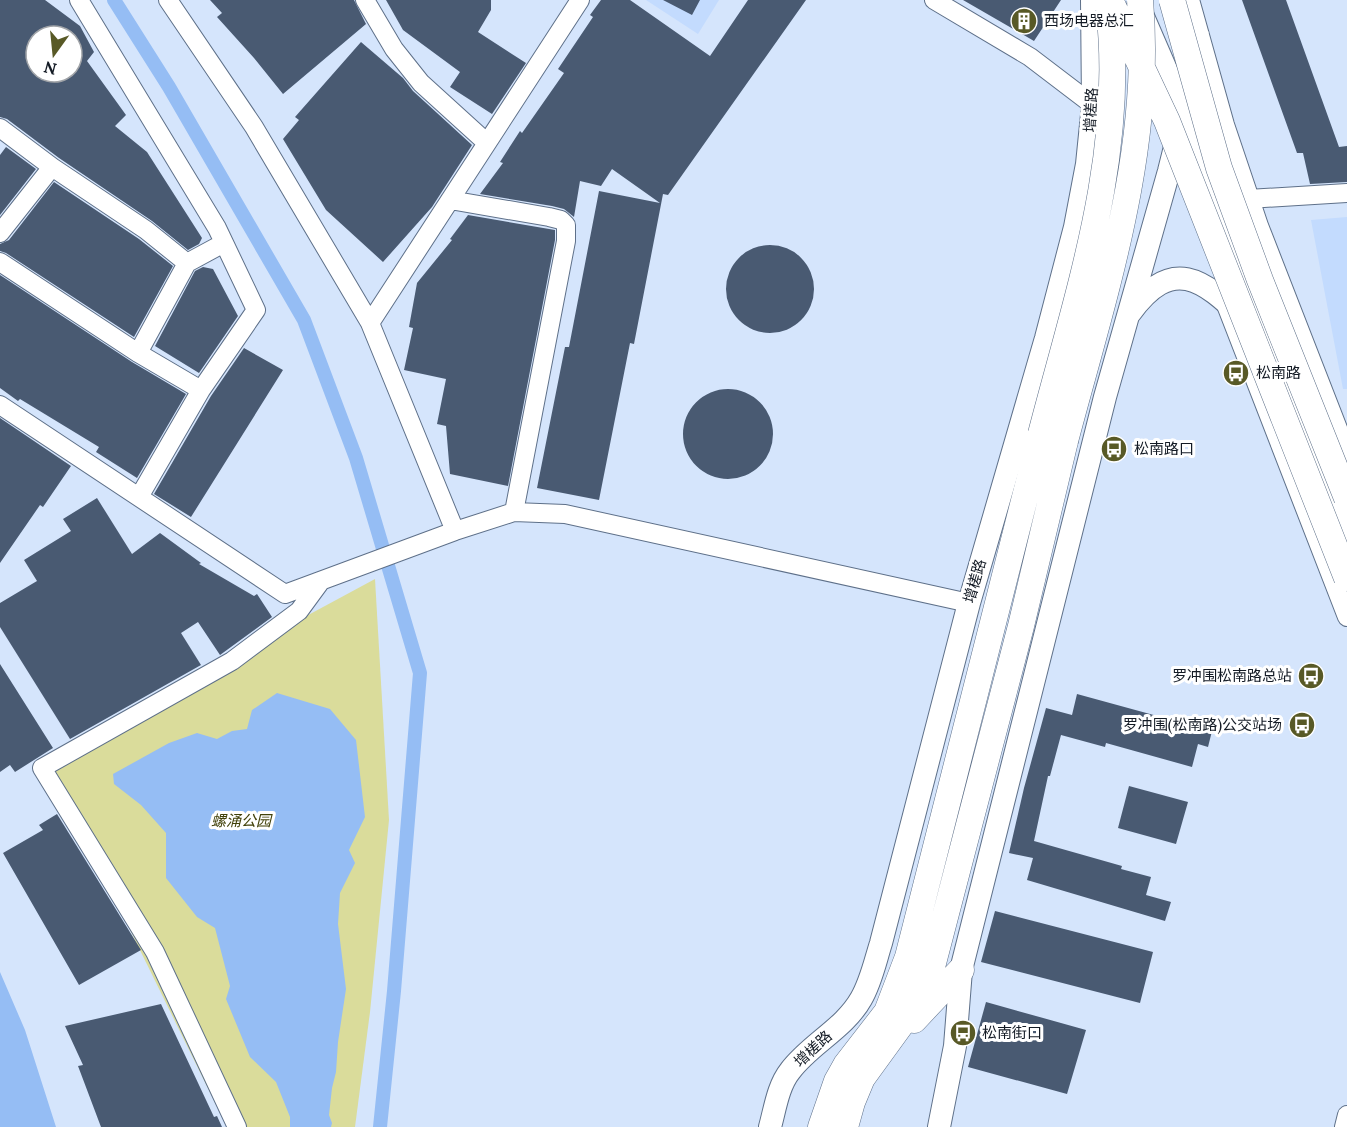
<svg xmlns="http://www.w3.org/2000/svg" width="1347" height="1127" font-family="Lora,'Noto Sans SC',serif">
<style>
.built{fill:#c3dbfe}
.green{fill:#dadc9b}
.water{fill:#95bdf4}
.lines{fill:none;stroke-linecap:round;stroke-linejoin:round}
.canal{stroke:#95bdf4;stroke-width:14}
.building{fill:#495a72;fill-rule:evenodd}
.minor-casing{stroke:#5e7089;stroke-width:20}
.major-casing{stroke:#5e7089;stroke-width:24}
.highway-casing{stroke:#5e7089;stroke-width:27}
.minor{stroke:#fff;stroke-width:18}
.major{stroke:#fff;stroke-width:22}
.highway{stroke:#fff;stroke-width:26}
.highway-bridge-casing{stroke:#5e7089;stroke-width:27;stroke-linecap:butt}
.highway-bridge{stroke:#fff;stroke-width:26}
.labels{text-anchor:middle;stroke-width:6;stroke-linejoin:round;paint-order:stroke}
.poi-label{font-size:15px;fill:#141b25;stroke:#fff;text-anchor:start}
.street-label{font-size:15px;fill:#141b25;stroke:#fff}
.park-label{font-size:15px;font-style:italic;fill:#41410a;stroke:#fff}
</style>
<rect width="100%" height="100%" fill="#d5e5fc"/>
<!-- built -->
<path class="built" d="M 646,0 L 719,0 L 698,34 Z
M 1347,217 L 1347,389 L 1343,389 L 1311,220 Z"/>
<!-- green -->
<path class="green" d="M 375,579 L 389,820 L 370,1012 L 355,1127 L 227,1127 L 45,757 Z"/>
<!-- water -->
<path class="water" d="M 277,693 L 330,709 L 356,740 L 365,817 L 349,850 L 355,863 L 340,893 L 338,924 L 346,989 L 338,1042 L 336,1072 L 332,1088 L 329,1115 L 332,1123 L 331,1127 L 290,1127 L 290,1117 L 276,1082 L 250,1057 L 226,999 L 230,986 L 215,928 L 197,917 L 166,878 L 166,833 L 141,805 L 114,784 L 113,774 L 169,743 L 197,733 L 217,739 L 232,731 L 247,729 L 252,710 Z
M 0,972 L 25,1030 L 56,1127 L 0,1127 Z"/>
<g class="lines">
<!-- canal -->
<path class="canal" d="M 114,0 L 169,87 L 304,320 L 356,458 L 420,673 L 394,991 L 380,1127"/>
</g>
<!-- building -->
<path class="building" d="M 0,0 L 45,0 L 80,26 L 94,52 L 87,61 L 126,115 L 115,126 L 147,152 L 202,238 L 199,244 L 188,250 L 152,221 L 59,158 L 7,119 L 0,117 ZM 36,36 L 72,36 L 72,72 L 36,72 Z
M 210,0 L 354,0 L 366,24 L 283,94 L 254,58 L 217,17 L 222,13 Z
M 386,0 L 491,0 L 491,10 L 478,32 L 526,63 L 492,114 L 450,87 L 460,72 L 403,30 Z
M 601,0 L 630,0 L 710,56 L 748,0 L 806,0 L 668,195 L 663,194 L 634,344 L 630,343 L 599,500 L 537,488 L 565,347 L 569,347 L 599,191 L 660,203 L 612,169 L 601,186 L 580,181 L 574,217 L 564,209 L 552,206 L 480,194 L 503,163 L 500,162 L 520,131 L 522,133 L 564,73 L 558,69 L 593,17 L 590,15 Z
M 663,0 L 700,0 L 692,15 Z
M 963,0 L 1061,0 L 1034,41 Z
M 1242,0 L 1286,0 L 1339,147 L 1347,146 L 1347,182 L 1310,184 L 1303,153 L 1297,153 Z
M 361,42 L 403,78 L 413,91 L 472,145 L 432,207 L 383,262 L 326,210 L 283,139 L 299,120 L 295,117 Z
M 6,147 L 36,169 L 0,215 L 0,155 Z
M 54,182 L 139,239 L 173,266 L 134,337 L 6,253 L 0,251 L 0,244 L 9,240 Z
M 468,215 L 555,230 L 555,240 L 508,486 L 450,474 L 446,426 L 437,424 L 446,379 L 404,370 L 413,328 L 409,327 L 417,283 L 452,240 L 450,239 Z
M726 289a44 44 0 1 1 88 0a44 44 0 1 1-88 0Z
M 203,267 L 213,269 L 238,316 L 199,373 L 155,346 L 195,271 Z
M 0,275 L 132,362 L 186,394 L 137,478 L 96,452 L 99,447 L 20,399 L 18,401 L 0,388 Z
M 244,348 L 283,370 L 191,517 L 154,494 L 211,396 Z
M683 434a45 45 0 1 1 90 0a45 45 0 1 1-90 0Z
M 0,418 L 71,466 L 43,507 L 40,505 L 0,563 Z
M 97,498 L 132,554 L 160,533 L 201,563 L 199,564 L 254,596 L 257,594 L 272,617 L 220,655 L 198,622 L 181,633 L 201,665 L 70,739 L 0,627 L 0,603 L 37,581 L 24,560 L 71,531 L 63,519 Z
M 0,664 L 53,748 L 15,772 L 10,765 L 0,772 Z
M 1077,694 L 1212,731 L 1208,747 L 1198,744 L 1192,767 L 1106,743 L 1105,747 L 1061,735 L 1050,776 L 1048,776 L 1034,841 L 1122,866 L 1121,869 L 1151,877 L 1146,895 L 1171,902 L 1165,921 L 1027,880 L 1033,858 L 1009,853 L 1024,788 L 1046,708 L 1072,715 Z
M 1129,786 L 1188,802 L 1176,844 L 1118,828 Z
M 57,814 L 141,950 L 79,985 L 3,853 L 43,830 L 39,825 Z
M 995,911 L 1153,952 L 1140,1003 L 981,962 Z
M 986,1002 L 1086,1030 L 1067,1094 L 968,1067 Z
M 161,1004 L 214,1117 L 217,1116 L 222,1127 L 101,1127 L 78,1066 L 83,1065 L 65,1026 Z"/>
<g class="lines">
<defs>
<path id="minor" d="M 79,0 L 217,228 L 256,310 L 201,390 L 139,497
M 168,0 L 254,127 L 370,323 L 455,531
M 365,0 L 394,49 L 421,83 L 487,143
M 934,0 L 1030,57 L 1093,105
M 0,128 L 52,167 L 0,233
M 52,167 L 146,230 L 187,263 L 138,353
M 1248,199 L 1347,193
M 450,200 L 549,217 L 561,220 L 566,225 L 566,241 L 514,512
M 0,262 L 138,353 L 201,390
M 187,263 L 224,243
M 1224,300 L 1347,617
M 370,323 L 580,0
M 0,405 L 285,594 L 455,531 L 514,512 L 565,514 L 969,603
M 237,1127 L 155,952 L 42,768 L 232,661 L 299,611 L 321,581
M 1344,1127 L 1347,1115"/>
<path id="major" d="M 1188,0 L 1223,125 L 1257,226 L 1347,457
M 1142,14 L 1184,111 L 1217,205 L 1347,538
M 1130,313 C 1172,255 1203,279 1244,319
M 770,1127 C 775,1109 778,1086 790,1071 C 810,1044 844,1029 861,999 C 871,982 875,962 881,943 L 969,603 L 1046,338 L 1075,227 L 1087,164 L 1093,105 L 1092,0
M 939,1127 L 955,1046 L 961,970 L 1105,397 L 1169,171 L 1184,111 L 1198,35"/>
<path id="highway" d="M 914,1020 L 961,970
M 821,1127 L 837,1081 L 846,1065 L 887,1012 L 908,957 L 1041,434
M 845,1127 L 852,1102 L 862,1078 L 907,1016 L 922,990 L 933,963 L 1021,626 L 1065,441"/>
</defs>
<!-- minor casing -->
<use href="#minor" class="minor-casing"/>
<!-- major casing -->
<use href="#major" class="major-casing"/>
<!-- highway casing -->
<use href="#highway" class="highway-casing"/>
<!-- minor -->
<use href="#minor" class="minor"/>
<!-- major -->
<use href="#major" class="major"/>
<!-- highway -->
<use href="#highway" class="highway"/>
<defs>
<path id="highway-bridge" d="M 1110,0 L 1167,121 L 1347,578
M 1172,0 L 1219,168 L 1260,280 L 1347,498
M 1041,434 C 1077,295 1126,155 1109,9
M 1065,441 C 1103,297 1153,151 1140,0"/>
</defs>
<!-- highway-bridge casing -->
<use href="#highway-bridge" class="highway-bridge-casing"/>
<!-- highway-bridge -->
<use href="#highway-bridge" class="highway-bridge"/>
</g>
<!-- icons -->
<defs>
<symbol id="building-disc" viewBox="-11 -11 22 22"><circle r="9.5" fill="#585926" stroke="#fff"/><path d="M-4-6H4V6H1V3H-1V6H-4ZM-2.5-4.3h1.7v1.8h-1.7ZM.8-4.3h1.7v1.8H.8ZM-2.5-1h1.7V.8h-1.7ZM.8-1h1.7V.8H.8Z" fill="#fff"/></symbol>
<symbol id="bus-disc" viewBox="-11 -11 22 22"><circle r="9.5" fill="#585926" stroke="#fff"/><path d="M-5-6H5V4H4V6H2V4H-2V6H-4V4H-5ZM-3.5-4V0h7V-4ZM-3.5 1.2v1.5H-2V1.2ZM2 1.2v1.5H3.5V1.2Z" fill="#fff"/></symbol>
</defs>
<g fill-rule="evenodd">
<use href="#building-disc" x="1009" y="6" width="30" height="30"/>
<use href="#bus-disc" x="1221" y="358" width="30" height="30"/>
<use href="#bus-disc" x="1099" y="434" width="30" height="30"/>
<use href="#bus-disc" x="1296" y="661" width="30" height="30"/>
<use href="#bus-disc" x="1287" y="710" width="30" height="30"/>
<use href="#bus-disc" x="948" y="1018" width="30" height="30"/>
</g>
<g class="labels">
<!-- poi labels -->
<g class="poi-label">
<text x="1044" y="26">西场电器总汇</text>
<text x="1256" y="378">松南路</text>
<text x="1134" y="454">松南路口</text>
<text x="1292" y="681" text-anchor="end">罗冲围松南路总站</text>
<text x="1282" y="730" text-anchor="end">罗冲围(松南路)公交站场</text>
<text x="982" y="1038">松南街口</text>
</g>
<!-- street labels -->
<g class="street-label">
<text transform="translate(1091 110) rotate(-87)" y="5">增槎路</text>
<text transform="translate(975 581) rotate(-74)" y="5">增槎路</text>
<text transform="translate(813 1049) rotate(-43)" y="5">增槎路</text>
</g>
<!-- park labels -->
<g class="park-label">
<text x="241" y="826">螺涌公园</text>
</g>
</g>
<!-- north arrow -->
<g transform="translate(54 54) rotate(195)"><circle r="28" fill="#ffffff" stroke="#a1a4a8" stroke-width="1.5"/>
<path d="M0-4.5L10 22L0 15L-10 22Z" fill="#585926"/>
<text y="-9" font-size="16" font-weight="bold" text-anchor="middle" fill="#141b25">N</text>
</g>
</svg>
